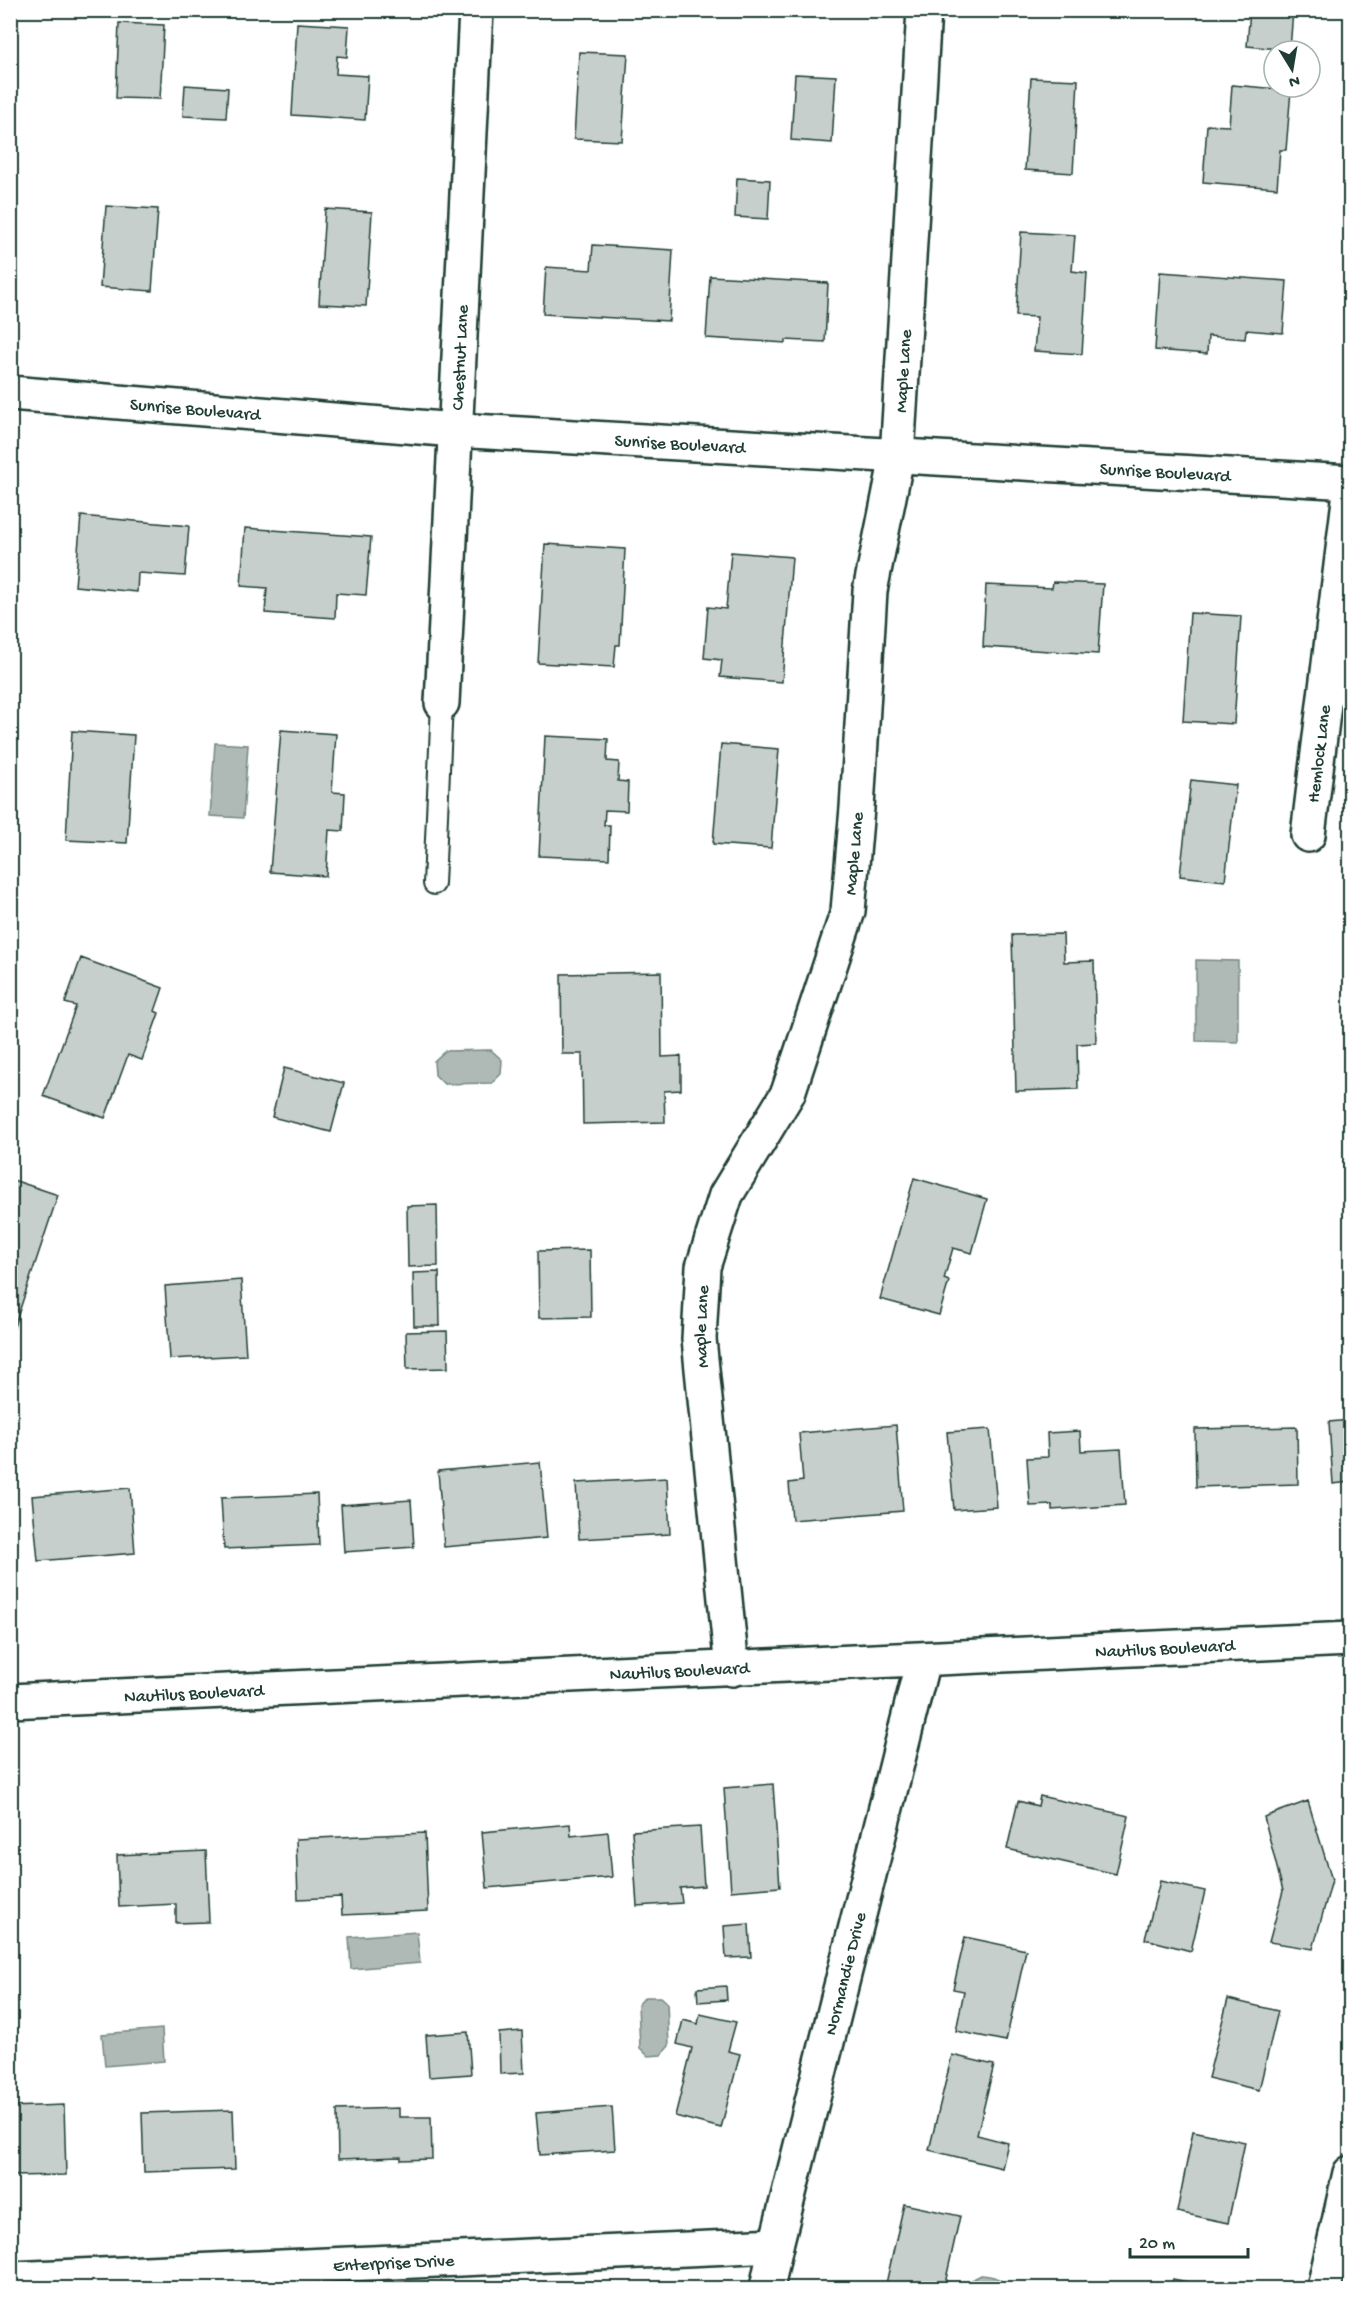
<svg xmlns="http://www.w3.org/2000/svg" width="1361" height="2299" font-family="'Gochi Hand',sans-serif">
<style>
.water{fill:#afbab7;stroke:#758883;stroke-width:1.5}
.building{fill:#c7cfcc;stroke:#1f3d34;stroke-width:1.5}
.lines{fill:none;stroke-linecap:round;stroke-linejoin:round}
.lane-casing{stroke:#1f3d34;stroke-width:24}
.street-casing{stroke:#1f3d34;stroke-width:38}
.lane{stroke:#fff;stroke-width:20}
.street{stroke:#fff;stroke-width:33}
.labels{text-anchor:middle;stroke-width:5;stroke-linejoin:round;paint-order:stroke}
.street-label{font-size:18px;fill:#1f3d34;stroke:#fff}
</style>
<rect width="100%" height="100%" fill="#fff"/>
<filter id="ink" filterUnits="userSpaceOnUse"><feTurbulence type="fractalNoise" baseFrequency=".0167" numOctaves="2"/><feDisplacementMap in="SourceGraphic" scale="12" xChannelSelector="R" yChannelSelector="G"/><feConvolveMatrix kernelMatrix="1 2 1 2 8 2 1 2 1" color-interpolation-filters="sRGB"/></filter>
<g filter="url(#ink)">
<!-- water -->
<path class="water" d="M 215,743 L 248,745 L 243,818 L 210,816 Z
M 1196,960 L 1238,961 L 1238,1042 L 1196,1041 Z
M 491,1050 L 502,1060 L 501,1074 L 492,1083 L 444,1084 L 435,1075 L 434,1061 L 445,1051 Z
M 417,1932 L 420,1963 L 351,1969 L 349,1937 Z
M 645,1997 L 660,1997 L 667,2003 L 669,2046 L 661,2055 L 648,2056 L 640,2048 L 638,2005 Z
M 162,2029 L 164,2061 L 105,2066 L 102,2034 Z
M 981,2275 C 994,2276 1001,2278 1008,2288 L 963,2288 L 971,2280 Z"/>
<!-- building -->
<path class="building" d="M 1250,10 L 1293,10 L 1290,50 L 1247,46 Z
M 119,23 L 164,25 L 160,99 L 116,98 Z
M 297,23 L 349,26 L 347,57 L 337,56 L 336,74 L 368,76 L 365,120 L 292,115 Z
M 579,52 L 628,54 L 622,141 L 574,139 Z
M 795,74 L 836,76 L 832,143 L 791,140 Z
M 1031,78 L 1078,80 L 1073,173 L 1025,170 Z
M 185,85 L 228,88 L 226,118 L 183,116 Z
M 1232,85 L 1291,90 L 1286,150 L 1280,150 L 1277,188 L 1203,182 L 1207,125 L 1229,126 Z
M 737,178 L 770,180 L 768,219 L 735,217 Z
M 106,206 L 158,209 L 152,291 L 100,287 Z
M 325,209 L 372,212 L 366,306 L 319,304 Z
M 1021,232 L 1075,235 L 1072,271 L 1087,273 L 1082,354 L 1034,351 L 1037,317 L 1016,316 Z
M 593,245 L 673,250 L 669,321 L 543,314 L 546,267 L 591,270 Z
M 1160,272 L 1287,281 L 1283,333 L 1246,330 L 1245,339 L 1208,336 L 1207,354 L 1155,350 Z
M 710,276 L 828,283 L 825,342 L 786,340 L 786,343 L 706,338 Z
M 81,516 L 189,526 L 185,576 L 138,573 L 137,592 L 75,586 Z
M 245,528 L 371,537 L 366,595 L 336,593 L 335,618 L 265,613 L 267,588 L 241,586 Z
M 545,544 L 625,549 L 620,645 L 616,645 L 614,667 L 538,663 Z
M 731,552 L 792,557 L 782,682 L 720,677 L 722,660 L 704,658 L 708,607 L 726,609 Z
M 1053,582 L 1103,584 L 1098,654 L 983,647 L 986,585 L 1052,588 Z
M 1190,613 L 1241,616 L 1234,724 L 1183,721 Z
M 281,730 L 336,734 L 332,792 L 345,793 L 343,831 L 329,830 L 326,876 L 270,872 Z
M 72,731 L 134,735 L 127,843 L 66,840 Z
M 545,736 L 608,739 L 607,761 L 619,762 L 618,781 L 628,782 L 627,811 L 605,810 L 604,825 L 610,825 L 609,859 L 539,856 Z
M 721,744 L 779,749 L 771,848 L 713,844 Z
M 1191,780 L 1236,785 L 1225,881 L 1180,876 Z
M 1063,934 L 1064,962 L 1094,961 L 1096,1043 L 1077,1044 L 1078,1089 L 1016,1091 L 1012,935 Z
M 81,958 L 163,988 L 155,1011 L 159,1013 L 142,1060 L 128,1055 L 105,1118 L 43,1096 L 76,1006 L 65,1003 Z
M 661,972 L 662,1057 L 681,1056 L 681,1090 L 664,1091 L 665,1122 L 583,1124 L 582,1054 L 562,1054 L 561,974 Z
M 284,1068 L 344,1083 L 331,1132 L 272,1117 Z
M 914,1178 L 987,1199 L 972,1253 L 953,1248 L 944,1279 L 949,1281 L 939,1315 L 880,1299 Z
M 10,1179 L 58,1195 L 12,1333 L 10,1332 Z
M 437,1205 L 438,1266 L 408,1267 L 407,1206 Z
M 590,1250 L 591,1317 L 539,1318 L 538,1251 Z
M 439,1272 L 440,1326 L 414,1326 L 413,1273 Z
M 241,1280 L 246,1355 L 170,1359 L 165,1286 Z
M 447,1331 L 448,1368 L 407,1369 L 406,1332 Z
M 1350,1420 L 1350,1482 L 1333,1484 L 1329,1422 Z
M 896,1425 L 903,1511 L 792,1520 L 789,1483 L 803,1481 L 799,1433 Z
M 1297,1427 L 1298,1484 L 1196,1487 L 1195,1429 Z
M 990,1429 L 997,1507 L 954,1510 L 947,1432 Z
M 1080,1431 L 1081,1451 L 1121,1449 L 1125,1505 L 1052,1510 L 1052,1505 L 1030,1506 L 1027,1458 L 1048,1457 L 1047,1433 Z
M 540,1462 L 547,1538 L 444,1547 L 438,1471 Z
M 667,1478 L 670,1534 L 579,1539 L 576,1483 Z
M 130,1488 L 135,1553 L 38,1561 L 32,1496 Z
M 317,1494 L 319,1545 L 224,1549 L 221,1498 Z
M 411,1500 L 414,1547 L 344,1552 L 341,1505 Z
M 773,1784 L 780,1887 L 731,1891 L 724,1788 Z
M 1040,1796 L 1129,1816 L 1116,1874 L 1007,1849 L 1018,1801 L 1038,1806 Z
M 1308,1801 L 1332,1880 L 1313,1949 L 1269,1942 L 1283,1891 L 1264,1817 Z
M 570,1824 L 571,1836 L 608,1832 L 612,1877 L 487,1888 L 482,1832 Z
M 700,1827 L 704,1886 L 680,1888 L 682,1903 L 637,1906 L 632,1831 Z
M 425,1833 L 428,1911 L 342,1915 L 341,1897 L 298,1899 L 296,1839 Z
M 206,1851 L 209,1922 L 176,1923 L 176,1904 L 119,1907 L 117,1855 Z
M 1160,1881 L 1205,1891 L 1191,1951 L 1145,1939 Z
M 749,1924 L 751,1957 L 726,1958 L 724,1926 Z
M 965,1937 L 1026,1950 L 1006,2041 L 956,2031 L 964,1991 L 953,1989 Z
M 726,1986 L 727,2000 L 698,2002 L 697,1988 Z
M 1228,1999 L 1278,2011 L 1259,2090 L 1208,2078 Z
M 700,2014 L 736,2022 L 728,2051 L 740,2054 L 721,2128 L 675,2116 L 692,2048 L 677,2044 L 683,2020 L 698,2024 Z
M 522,2031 L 524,2073 L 500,2074 L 499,2033 Z
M 468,2032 L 471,2074 L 429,2077 L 426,2035 Z
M 952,2055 L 994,2065 L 977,2135 L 1008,2143 L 1002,2168 L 929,2150 Z
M 64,2105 L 66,2175 L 10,2176 L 10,2107 Z
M 612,2107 L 615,2150 L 540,2155 L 536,2113 Z
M 399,2108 L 399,2117 L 431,2117 L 432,2159 L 401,2160 L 401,2157 L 338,2159 L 337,2110 Z
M 233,2110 L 235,2169 L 144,2172 L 142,2113 Z
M 1193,2131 L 1245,2142 L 1228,2223 L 1177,2212 Z
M 904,2204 L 960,2216 L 944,2288 L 885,2288 Z
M 1173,2279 L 1217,2288 L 1171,2288 Z"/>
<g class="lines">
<defs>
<path id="lane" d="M 434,884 L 442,703"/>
<g id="street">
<path id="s1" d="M 10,393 L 455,430 L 1350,482"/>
<path id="s2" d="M 442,703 L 476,10"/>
<path id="s3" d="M 1308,835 L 1350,492"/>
<path id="s4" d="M 732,1669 L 699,1339 L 703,1267 L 726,1195 L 788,1093 L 848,911 L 857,808 L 870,591 L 897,457 L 924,10"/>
<path id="s5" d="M 10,1701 L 1350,1639"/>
<path id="s6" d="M 10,2279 L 776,2245"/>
<path id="s7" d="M 767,2288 L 776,2245 L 923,1660"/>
<path d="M 1324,2288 L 1350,2173"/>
</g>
</defs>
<!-- lane casing -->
<use href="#lane" class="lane-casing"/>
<!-- street casing -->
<use href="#street" class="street-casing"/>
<!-- lane -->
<use href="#lane" class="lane"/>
<!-- street -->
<use href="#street" class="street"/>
</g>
</g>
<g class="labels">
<!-- street labels -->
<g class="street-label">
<text dy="6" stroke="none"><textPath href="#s2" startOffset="346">Chestnut Lane</textPath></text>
<text dy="6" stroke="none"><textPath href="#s4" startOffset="1334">Maple Lane</textPath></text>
<text dy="6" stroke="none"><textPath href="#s1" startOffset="186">Sunrise Boulevard</textPath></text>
<text dy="6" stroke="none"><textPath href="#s1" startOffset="672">Sunrise Boulevard</textPath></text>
<text dy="6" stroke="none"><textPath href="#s1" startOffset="1158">Sunrise Boulevard</textPath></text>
<text dy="6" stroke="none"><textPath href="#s3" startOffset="82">Hemlock Lane</textPath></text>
<text dy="6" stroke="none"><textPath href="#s4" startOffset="848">Maple Lane</textPath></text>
<text dy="6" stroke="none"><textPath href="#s4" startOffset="344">Maple Lane</textPath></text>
<text dy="6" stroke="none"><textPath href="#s5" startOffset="1156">Nautilus Boulevard</textPath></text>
<text dy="6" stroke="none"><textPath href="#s5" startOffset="670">Nautilus Boulevard</textPath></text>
<text dy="6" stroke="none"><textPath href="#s5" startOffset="184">Nautilus Boulevard</textPath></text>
<text dy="6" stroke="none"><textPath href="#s7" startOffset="324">Normandie Drive</textPath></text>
<text dy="6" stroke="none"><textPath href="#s6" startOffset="384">Enterprise Drive</textPath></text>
</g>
</g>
<!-- margin -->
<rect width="1361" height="2299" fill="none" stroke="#fff" stroke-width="36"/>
<rect x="18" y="18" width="1325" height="2263" fill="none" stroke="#1f3d34" stroke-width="2" filter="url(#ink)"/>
<!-- north arrow -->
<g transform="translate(1292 69) rotate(169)"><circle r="28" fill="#ffffff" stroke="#a5b1ae" stroke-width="1.5"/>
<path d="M0-4.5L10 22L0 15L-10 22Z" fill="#1f3d34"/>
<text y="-9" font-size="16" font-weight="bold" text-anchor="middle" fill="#1f3d34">N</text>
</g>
<!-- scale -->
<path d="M1130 2248v9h118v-9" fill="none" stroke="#1f3d34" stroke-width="3"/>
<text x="1139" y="2248" font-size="18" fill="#1f3d34" stroke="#ffffff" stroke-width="4.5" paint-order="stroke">20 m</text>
</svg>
